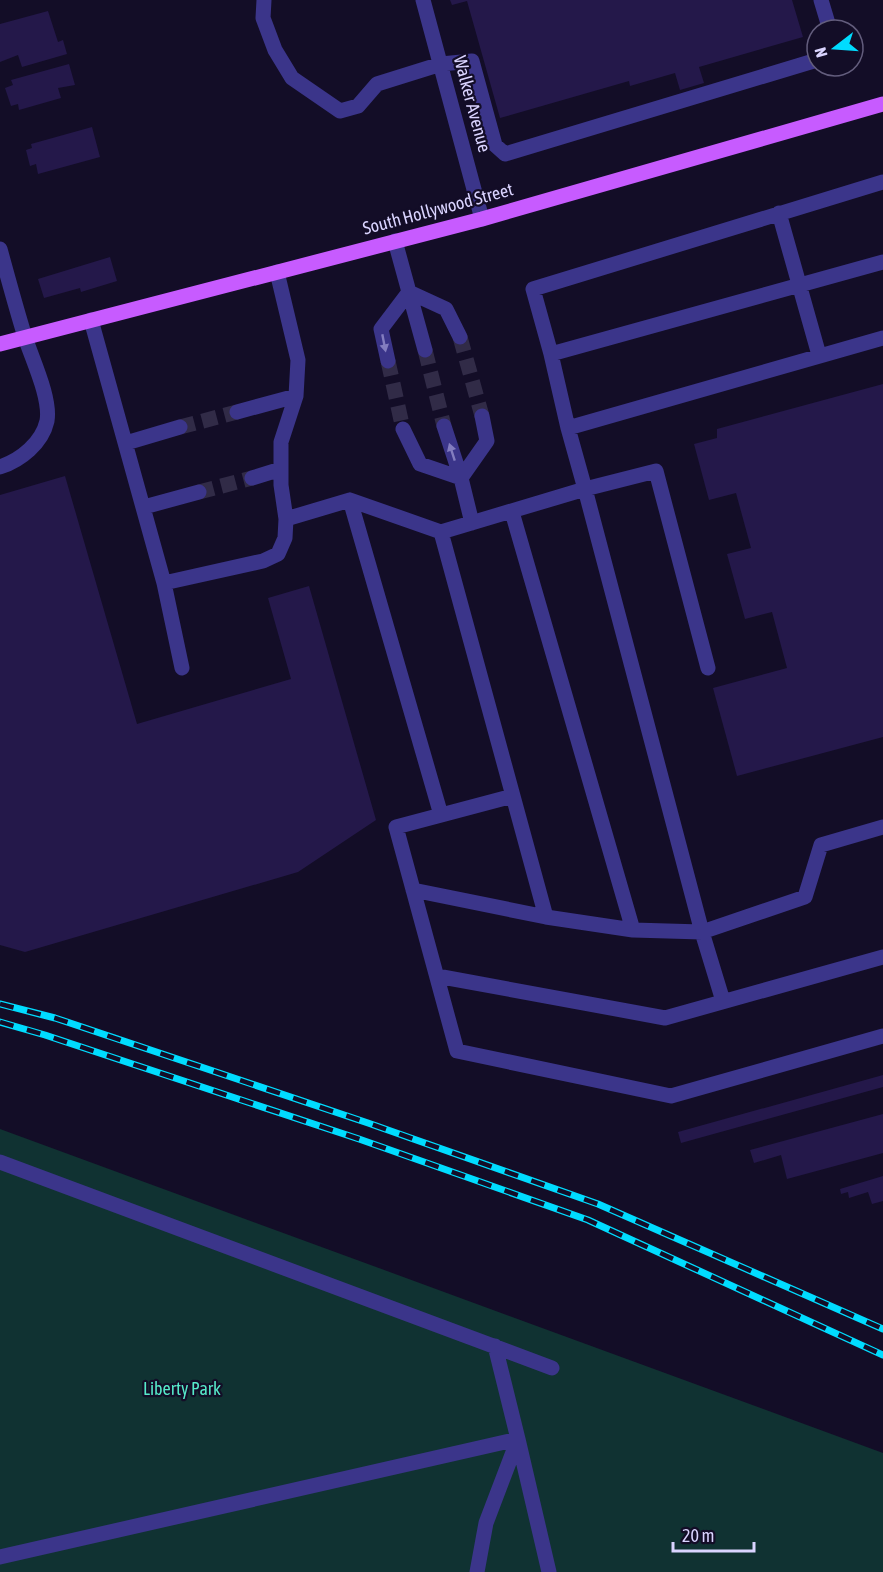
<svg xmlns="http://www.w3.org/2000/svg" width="883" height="1572" font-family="'Asap Condensed',sans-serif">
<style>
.green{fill:#103232}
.building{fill:#24184a}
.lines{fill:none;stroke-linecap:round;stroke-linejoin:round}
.minor-tunnel{stroke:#312b47;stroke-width:15;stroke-dasharray:15 8;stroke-linecap:butt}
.minor{stroke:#3b358a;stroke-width:15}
.major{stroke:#c75bff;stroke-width:15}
.rail-casing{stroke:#00dcff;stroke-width:7}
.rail{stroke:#130d27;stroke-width:4.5;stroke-dasharray:14;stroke-linecap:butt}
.oneway{fill:#837dbf}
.labels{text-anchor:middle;stroke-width:4.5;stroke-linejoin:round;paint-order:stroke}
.street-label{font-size:18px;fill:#dad4ff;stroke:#130d27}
.park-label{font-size:18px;fill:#56e9c9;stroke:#130d27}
</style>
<rect width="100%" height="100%" fill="#130d27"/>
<!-- green -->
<path class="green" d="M 0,1129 L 883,1453 L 883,1572 L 0,1572 Z"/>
<!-- building -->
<path class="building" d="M 450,0 L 792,0 L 803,37 L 699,67 L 704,83 L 680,90 L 675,73 L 630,86 L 629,81 L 500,118 L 467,1 L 452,5 Z
M 48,11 L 58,42 L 63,40 L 67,54 L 22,67 L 18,55 L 0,62 L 0,24 Z
M 69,64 L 75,85 L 58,88 L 61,98 L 19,110 L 18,104 L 11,106 L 5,88 L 13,85 L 11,80 Z
M 92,127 L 100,157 L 38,174 L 36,164 L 30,166 L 26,150 L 32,148 L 31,144 Z
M 110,257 L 117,281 L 81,292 L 80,288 L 44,298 L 38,279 Z
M 883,384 L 883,737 L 737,776 L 713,688 L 787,668 L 772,612 L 745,619 L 727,554 L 751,548 L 736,493 L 709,500 L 694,444 L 717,438 L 717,429 Z
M 65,476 L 137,724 L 291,679 L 268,598 L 309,586 L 376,820 L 298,872 L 25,952 L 0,945 L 0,495 Z
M 883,1075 L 883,1087 L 681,1143 L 678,1132 Z
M 883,1114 L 883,1153 L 787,1179 L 781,1155 L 754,1163 L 750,1150 Z
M 883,1176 L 883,1201 L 872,1204 L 868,1192 L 849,1198 L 848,1192 L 841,1194 L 840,1189 Z"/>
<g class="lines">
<!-- minor-tunnel -->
<path class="minor-tunnel" d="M 460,337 L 482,416
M 425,350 L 444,426
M 388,361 L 403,429
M 180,427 L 237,412
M 199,492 L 252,478"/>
<!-- minor -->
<path class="minor" d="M 264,0 L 263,18 L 275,50 L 292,78 L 340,111 L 358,106 L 377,84 L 441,64 L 472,61 L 495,145 L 505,154 L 817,60
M 423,0 L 482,219
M 821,0 L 830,30
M 779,213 L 819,355
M 395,241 L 409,292 L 446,309 L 460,337
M 0,249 C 8,278 16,308 25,337 C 32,359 51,398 47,421 C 42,443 21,460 0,467
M 409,292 L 425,350
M 91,320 L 164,583 L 182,668
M 551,354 L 533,289 L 883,182
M 388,361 L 381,329 L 409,292
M 237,412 L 296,396
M 444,426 L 461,478
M 568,428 L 551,354 L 883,262
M 403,429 L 420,464 L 461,478
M 126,443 L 180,427
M 252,478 L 281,469
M 350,500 L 441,532
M 144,507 L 199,492
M 512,512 L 633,930 L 702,932 L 585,489 L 656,471 L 708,668
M 286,519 L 350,500 L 441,815
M 472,523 L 461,478 L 487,441 L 482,416
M 164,583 L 263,561 L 278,554 L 285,538 L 286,519 L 281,485 L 281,442 L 296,396 L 298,360 L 277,272
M 513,796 L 396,827 L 457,1051 L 671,1096 L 883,1036
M 413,890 L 546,917
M 633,930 L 546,917 L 441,532 L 585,489 L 568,428 L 883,338
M 437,976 L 665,1018 L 883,957
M 723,1001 L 702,932 L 805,897 L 821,845 L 883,827
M 0,1162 L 552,1368
M 518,1439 L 549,1572
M 0,1557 L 518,1439 L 495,1346
M 477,1572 L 486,1523 L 518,1439"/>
<!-- major -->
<path class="major" d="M 0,344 L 482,219 L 883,104"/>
<defs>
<path id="rail" d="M 0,1004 L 55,1018 L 368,1123 L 598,1204 L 883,1329
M 0,1022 L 45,1035 L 359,1139 L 588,1220 L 883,1355"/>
</defs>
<!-- rail casing -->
<use href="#rail" class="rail-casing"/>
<!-- rail -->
<use href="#rail" class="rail"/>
</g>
<!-- one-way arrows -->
<defs><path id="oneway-solid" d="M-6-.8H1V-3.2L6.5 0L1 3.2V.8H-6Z" transform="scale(1.5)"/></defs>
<g class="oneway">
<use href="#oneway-solid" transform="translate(384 343) rotate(79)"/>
<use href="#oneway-solid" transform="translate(452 452) rotate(-108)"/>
</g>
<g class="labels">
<!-- street labels -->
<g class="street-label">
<text transform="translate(472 104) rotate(75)" y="6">Walker Avenue</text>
<text transform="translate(438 209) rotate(-15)" y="6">South Hollywood Street</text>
</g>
<!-- park labels -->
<g class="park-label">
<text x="182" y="1395">Liberty Park</text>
</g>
</g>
<!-- north arrow -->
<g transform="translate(835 48) rotate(253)"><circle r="28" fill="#130d27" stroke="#635d7d" stroke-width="1.5"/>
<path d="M0-4.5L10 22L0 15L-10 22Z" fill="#00dcff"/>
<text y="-9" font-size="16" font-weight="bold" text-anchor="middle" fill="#dad4ff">N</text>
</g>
<!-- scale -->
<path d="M673 1542v9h81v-9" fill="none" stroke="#dad4ff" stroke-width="3"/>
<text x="682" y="1542" font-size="18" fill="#dad4ff" stroke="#130d27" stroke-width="4.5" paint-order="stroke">20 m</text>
</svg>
